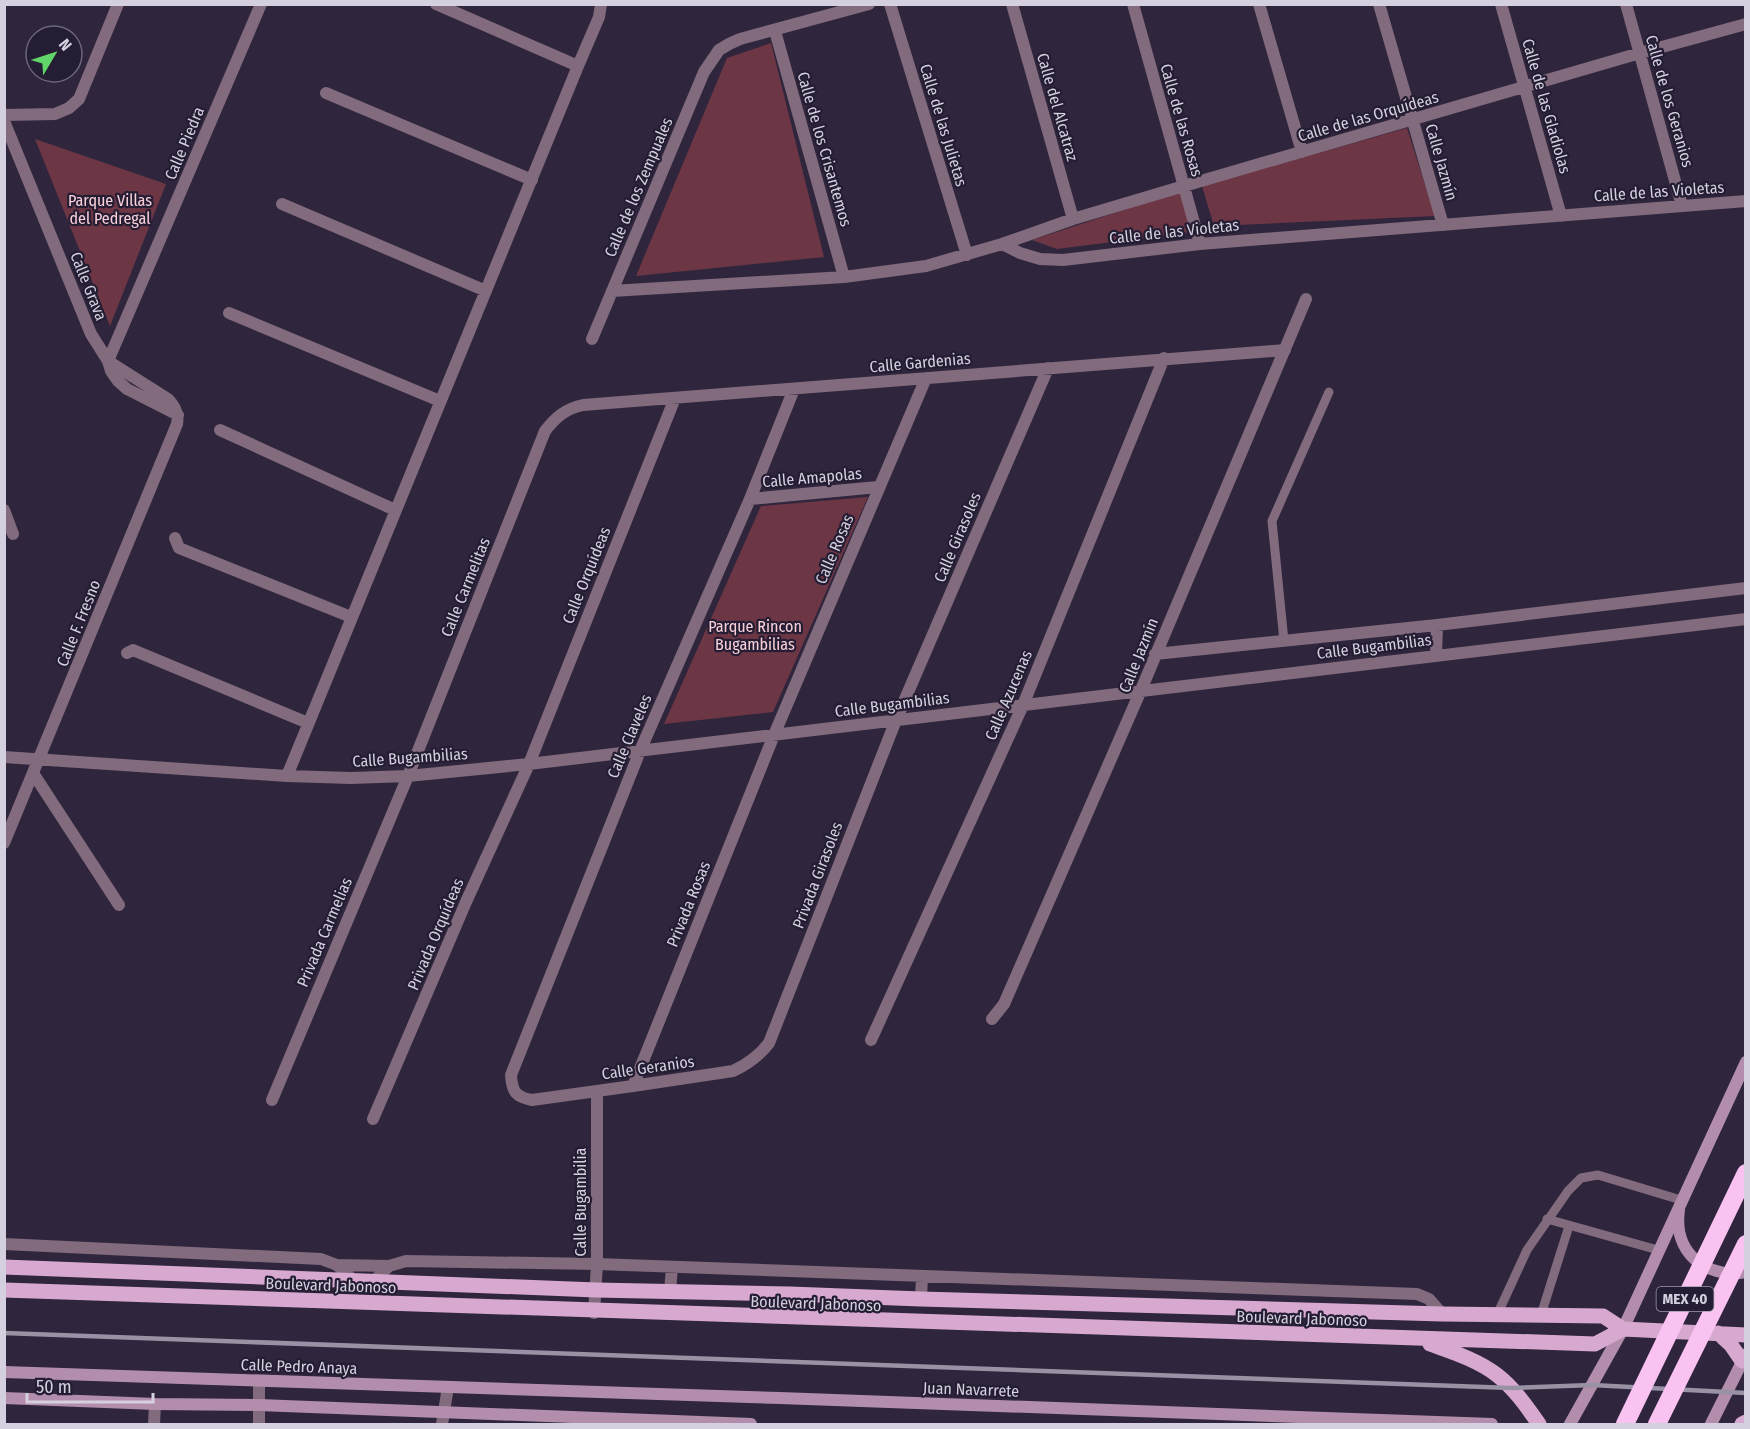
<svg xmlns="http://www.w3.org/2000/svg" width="1750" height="1429" font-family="'Fira Sans Condensed',sans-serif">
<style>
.green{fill:#6d3645}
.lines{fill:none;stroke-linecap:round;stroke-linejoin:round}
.lane{stroke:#816b7d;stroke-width:9}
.street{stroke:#816b7d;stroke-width:12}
.secondary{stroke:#b28eac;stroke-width:12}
.primary{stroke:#d8a9d0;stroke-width:15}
.rail{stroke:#9992a4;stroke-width:4.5}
.highway-bridge{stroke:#fac2f1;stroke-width:18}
.labels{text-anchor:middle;stroke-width:4.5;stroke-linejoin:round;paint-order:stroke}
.shield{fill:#251d33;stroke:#a09aab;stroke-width:1.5}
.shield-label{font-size:15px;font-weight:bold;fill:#d5d0df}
.street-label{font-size:16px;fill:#d5d0df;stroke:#251d33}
.park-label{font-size:16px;fill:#fad1da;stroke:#251d33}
</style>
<rect width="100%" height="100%" fill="#2f263d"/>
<!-- green -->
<path class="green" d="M 771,43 L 824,257 L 636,276 L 727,58 Z
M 1407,128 L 1435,216 L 1214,226 L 1202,186 Z
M 35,139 L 166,184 L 110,326 Z
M 1182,191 L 1191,232 L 1057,249 L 1032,240 Z
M 868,497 L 773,712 L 664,724 L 761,506 Z"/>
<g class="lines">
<!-- lane -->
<path class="lane" d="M 1284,641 L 1272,521 L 1329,392
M 1547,1219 L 1658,1250
M 1497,1315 L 1527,1250 L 1568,1191 L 1581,1178 L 1598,1175 L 1681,1200
M 1541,1315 L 1569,1226"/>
<!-- street -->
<path class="street" d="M 436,4 L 578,66
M 890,4 L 967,255
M 1012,4 L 1073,219
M 1133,4 L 1200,244
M 1259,4 L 1302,152
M 1379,4 L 1443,225
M 1501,4 L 1561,216
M 1626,4 L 1682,206
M 775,31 L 844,277
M 326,93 L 532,180
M 4,115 L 55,114 L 69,108 L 79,99 L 118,4
M 4,121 L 91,334 L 108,361 L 111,371 L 118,381 L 127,389 L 178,415
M 282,204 L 486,291
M 1002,244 L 1020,253 L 1040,259 L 1063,260 L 1200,244 L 1746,201
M 612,291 L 844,277 L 926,266 L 1002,244 L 1073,219 L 1184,186 L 1640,53 L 1746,24
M 229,313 L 440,401
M 592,339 L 704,72 L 719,50 L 729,44 L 740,39 L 869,4
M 108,361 L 261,4
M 794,389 L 750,499 L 640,751 L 511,1075 C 512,1092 516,1097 532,1100 L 633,1086 L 733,1071 C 748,1064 759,1056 769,1043 L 896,720 L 1048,368
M 220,430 L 395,510
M 750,499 L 878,487
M 4,510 L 13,534
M 175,538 L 179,548 L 351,617
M 127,653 L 133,650 L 308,723
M 1155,654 L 1437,625 L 1746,588
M 1436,655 L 1437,625
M 4,757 L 287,776 L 351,778 L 408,776 L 529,764 L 1746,619
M 33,773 L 119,905
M 287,776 L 578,66 L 599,17 L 601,4
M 4,843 L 177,424 C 179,414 175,406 168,399 L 108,361
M 992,1019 L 1004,1004 L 1141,690 L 1306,299
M 871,1040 L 1023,705 L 1164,358
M 633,1086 L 774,735 L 926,378
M 272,1100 L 408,776 L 545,431 C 556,417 565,409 583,405 L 1285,350
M 373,1119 L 466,902 L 529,764 L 675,398
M 4,1244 L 321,1259 L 337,1265 L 353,1280
M 337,1265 L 389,1266
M 374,1281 L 389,1266 L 406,1261 L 597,1264 L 1417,1294 L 1429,1299 L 1442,1314
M 670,1292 L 672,1267
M 921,1299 L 922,1276
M 594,1313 L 597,1264 L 597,1091
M 154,1424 L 155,1404
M 259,1424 L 259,1381
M 442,1424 L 448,1387"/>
<!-- secondary -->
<path class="secondary" d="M 1679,1210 C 1673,1252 1705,1279 1746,1272
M 4,1372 L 780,1398 L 1492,1424
M 4,1398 L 155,1404 L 259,1405 L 751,1424
M 1570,1424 L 1623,1329 L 1746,1062
M 1711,1424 L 1746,1354"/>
<!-- primary -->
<path class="primary" d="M 4,1267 L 596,1290 L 790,1294 L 921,1299 L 1442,1314 L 1603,1316 L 1623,1329 L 1746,1335
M 4,1290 C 535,1311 1065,1329 1595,1344 L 1623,1329
M 1718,1333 L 1731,1345 L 1742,1361
M 1430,1344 C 1452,1352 1478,1360 1497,1375 C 1514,1388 1527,1407 1539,1424
M 1742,1424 L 1746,1422"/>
<!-- rail -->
<path class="rail" d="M 4,1333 L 1511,1388 L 1592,1385 L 1746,1393"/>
<!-- highway-bridge -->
<path class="highway-bridge" d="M 1625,1424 L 1746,1173
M 1657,1424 L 1746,1244"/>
</g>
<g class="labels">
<!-- shield labels -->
<rect class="shield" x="1656.5" y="1287" width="57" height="24" rx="4.5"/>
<g class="shield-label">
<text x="1685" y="1304">MEX 40</text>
</g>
<!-- street labels -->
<g class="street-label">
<text transform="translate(1670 101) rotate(74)" y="6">Calle de los Geranios</text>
<text transform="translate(1547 106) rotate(74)" y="6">Calle de las Gladiolas</text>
<text transform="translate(1058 107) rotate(74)" y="6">Calle del Alcatraz</text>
<text transform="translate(1368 116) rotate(-16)" y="6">Calle de las Orquídeas</text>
<text transform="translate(1182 120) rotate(74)" y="6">Calle de las Rosas</text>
<text transform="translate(944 125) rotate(73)" y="6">Calle de las Julietas</text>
<text transform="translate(184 143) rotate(-67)" y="6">Calle Piedra</text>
<text transform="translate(825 149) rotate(74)" y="6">Calle de los Crisantemos</text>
<text transform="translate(1442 162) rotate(74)" y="6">Calle Jazmín</text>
<text transform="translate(638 187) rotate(-67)" y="6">Calle de los Zempuales</text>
<text transform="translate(1659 191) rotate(-4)" y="6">Calle de las Violetas</text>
<text transform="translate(1174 231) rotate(-6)" y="6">Calle de las Violetas</text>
<text transform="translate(89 286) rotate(68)" y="6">Calle Grava</text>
<text transform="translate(920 362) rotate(-5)" y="6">Calle Gardenias</text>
<text transform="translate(812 477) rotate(-5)" y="6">Calle Amapolas</text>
<text transform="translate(957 537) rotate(-67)" y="6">Calle Girasoles</text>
<text transform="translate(834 549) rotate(-67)" y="6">Calle Rosas</text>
<text transform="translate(586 575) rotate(-68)" y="6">Calle Orquídeas</text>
<text transform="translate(465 587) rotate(-68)" y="6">Calle Carmelitas</text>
<text transform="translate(78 623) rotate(-68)" y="6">Calle F. Fresno</text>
<text transform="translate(1374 646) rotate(-7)" y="6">Calle Bugambilias</text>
<text transform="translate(1138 655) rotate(-68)" y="6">Calle Jazmín</text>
<text transform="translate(1008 695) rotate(-67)" y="6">Calle Azucenas</text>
<text transform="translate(892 704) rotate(-7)" y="6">Calle Bugambilias</text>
<text transform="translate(629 736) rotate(-67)" y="6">Calle Claveles</text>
<text transform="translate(410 757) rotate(-4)" y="6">Calle Bugambilias</text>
<text transform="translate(817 875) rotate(-69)" y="6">Privada Girasoles</text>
<text transform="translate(688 904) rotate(-68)" y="6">Privada Rosas</text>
<text transform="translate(324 932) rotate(-67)" y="6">Privada Carmelias</text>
<text transform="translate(435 934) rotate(-67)" y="6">Privada Orquídeas</text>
<text transform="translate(648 1067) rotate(-8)" y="6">Calle Geranios</text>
<text transform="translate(580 1202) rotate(-90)" y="6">Calle Bugambilia</text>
<text transform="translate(331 1285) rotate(2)" y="6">Boulevard Jabonoso</text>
<text transform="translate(816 1303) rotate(2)" y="6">Boulevard Jabonoso</text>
<text transform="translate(1302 1318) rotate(2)" y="6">Boulevard Jabonoso</text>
<text transform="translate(299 1366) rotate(2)" y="6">Calle Pedro Anaya</text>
<text transform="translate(971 1389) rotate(2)" y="6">Juan Navarrete</text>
</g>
<!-- park labels -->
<g class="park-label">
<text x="110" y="206">Parque Villas<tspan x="110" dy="18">del Pedregal</tspan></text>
<text x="755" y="632">Parque Rincon<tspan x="755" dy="18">Bugambilias</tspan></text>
</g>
</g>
<!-- border -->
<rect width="1750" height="1429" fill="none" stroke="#d5d0df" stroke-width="12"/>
<!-- north arrow -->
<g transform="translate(54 54) rotate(51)"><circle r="28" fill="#251d33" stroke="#6b6578" stroke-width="1.5"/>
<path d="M0-4.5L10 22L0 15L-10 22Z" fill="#61d46a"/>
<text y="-9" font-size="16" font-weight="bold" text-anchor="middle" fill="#d5d0df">N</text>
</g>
<!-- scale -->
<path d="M27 1393v9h126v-9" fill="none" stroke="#d5d0df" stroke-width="3"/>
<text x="36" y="1393" font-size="18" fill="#d5d0df" stroke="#251d33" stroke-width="4.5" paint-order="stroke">50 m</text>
</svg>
